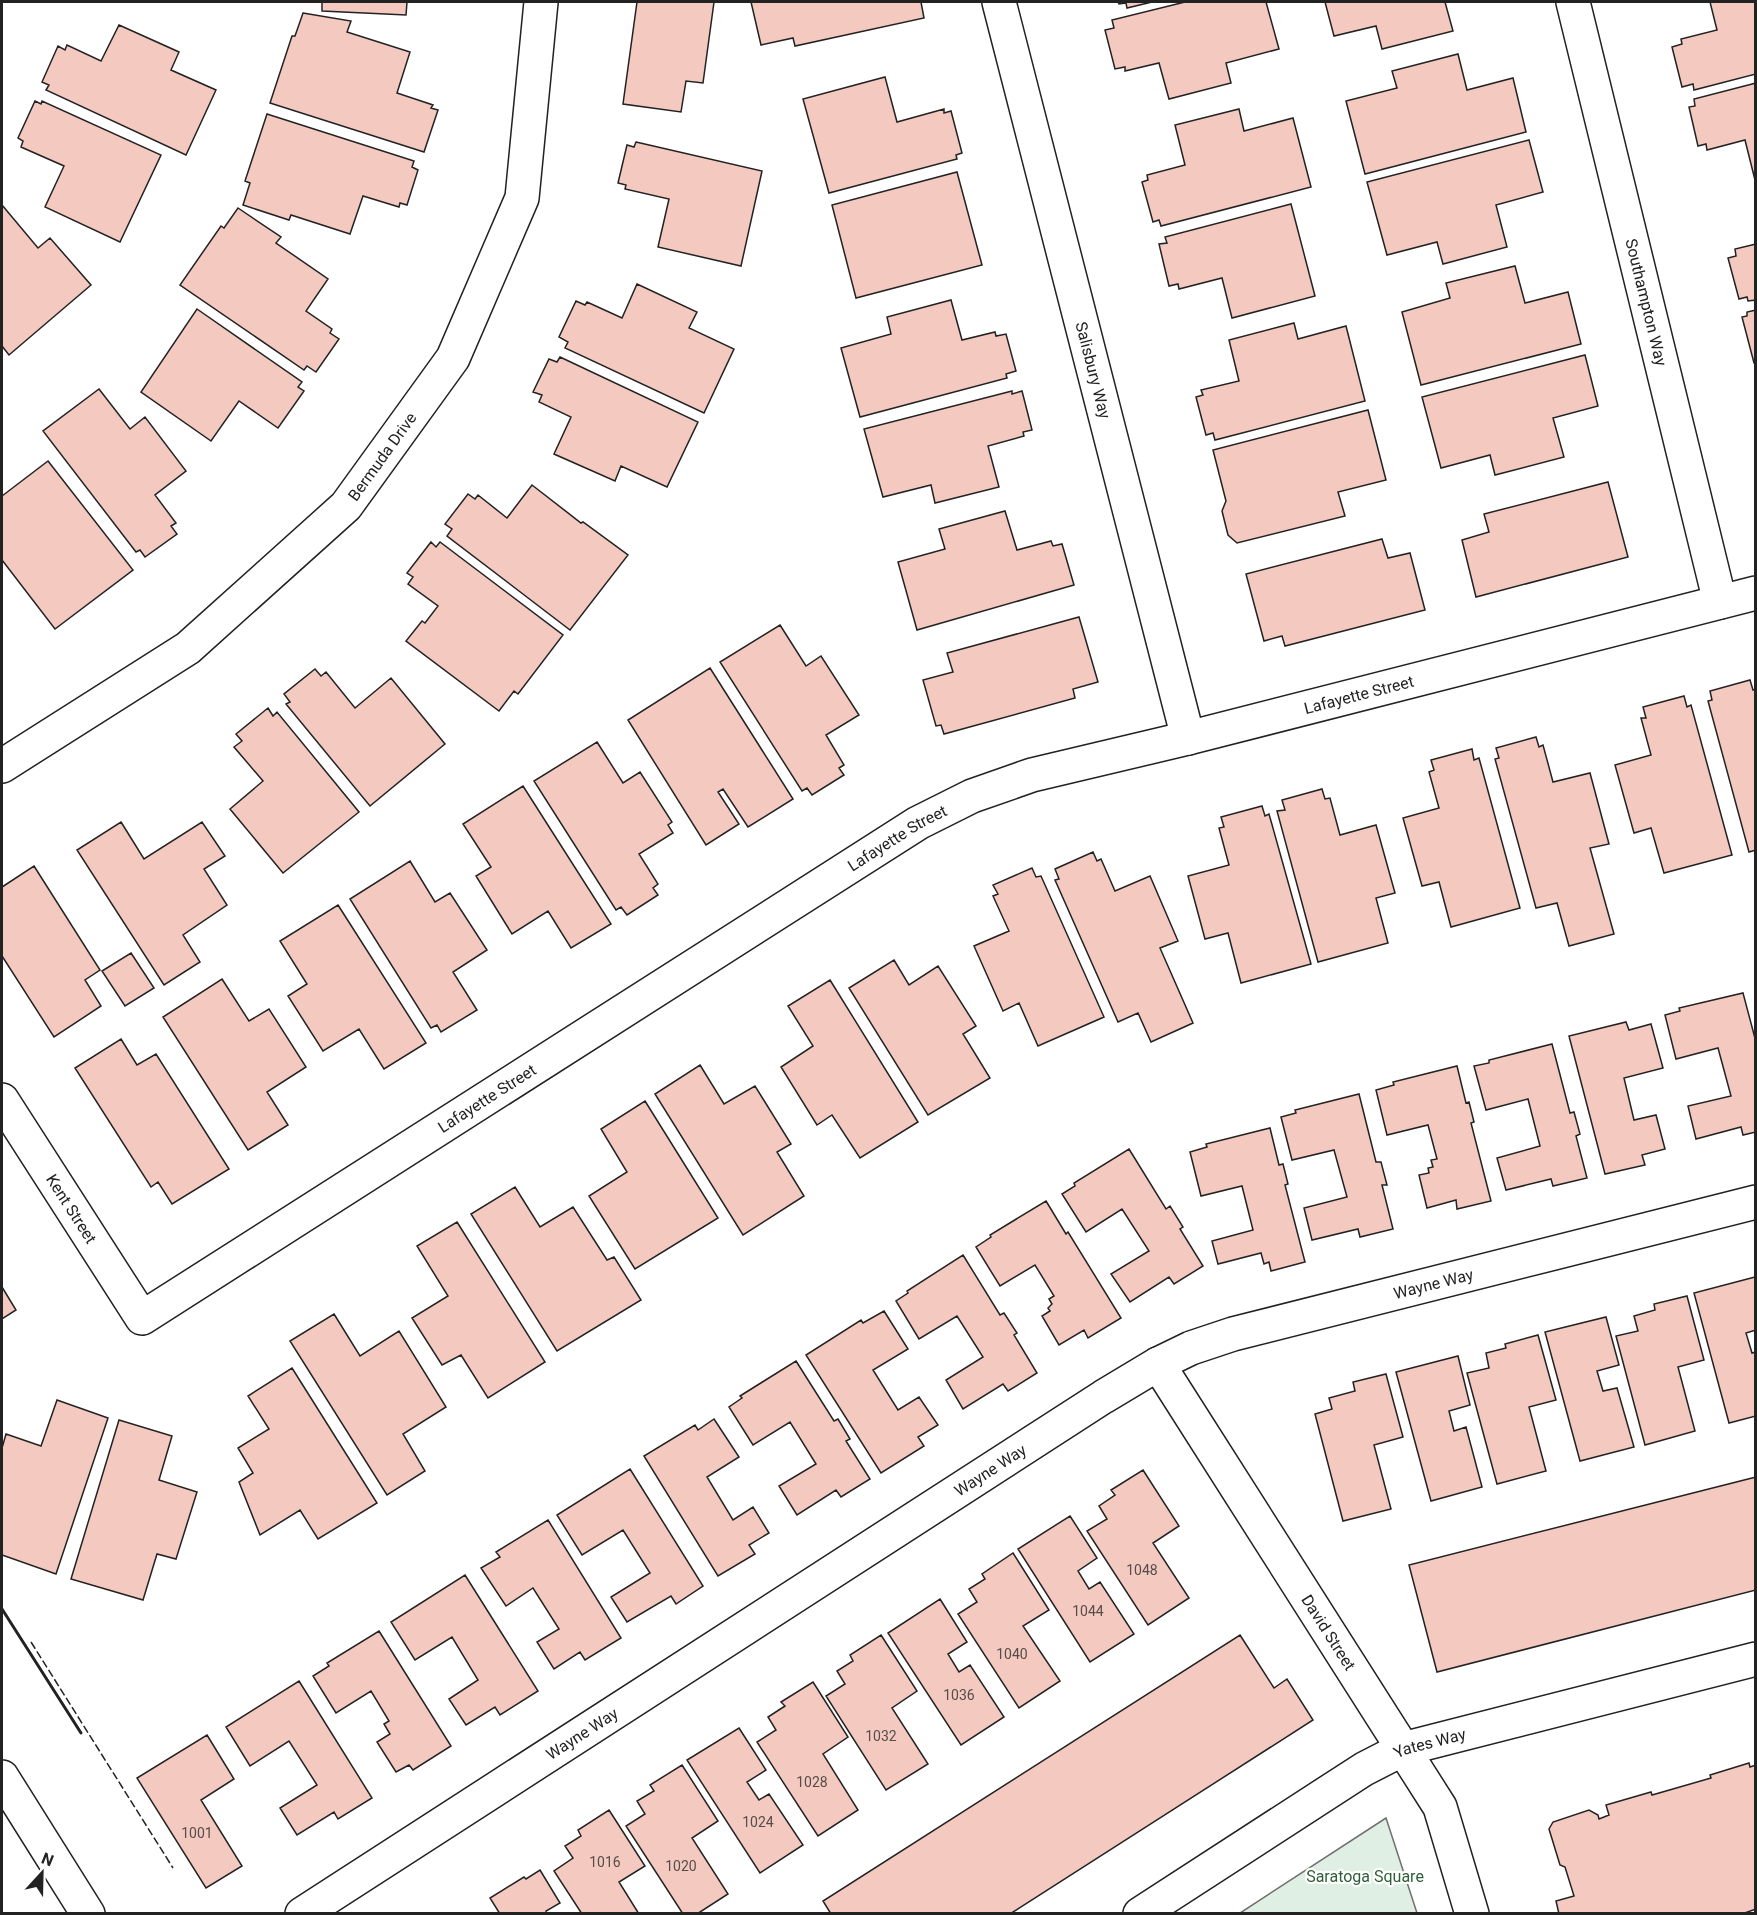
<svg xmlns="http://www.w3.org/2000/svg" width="1757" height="1915" font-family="Roboto,sans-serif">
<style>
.green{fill:#e0efe3;stroke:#6f6f6f;stroke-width:1.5}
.building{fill:#f3c9c0;stroke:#222;stroke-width:1.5}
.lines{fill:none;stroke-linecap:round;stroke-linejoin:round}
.street-casing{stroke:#222;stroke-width:36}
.secondary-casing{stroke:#222;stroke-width:36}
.street{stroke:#fff;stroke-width:33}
.secondary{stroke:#fff;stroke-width:33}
.fence{stroke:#222;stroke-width:1.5;stroke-dasharray:8 3;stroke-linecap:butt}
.wall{stroke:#222;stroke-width:3}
.labels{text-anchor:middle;stroke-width:4.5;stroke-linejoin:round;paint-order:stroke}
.number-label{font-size:14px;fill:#564c4a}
.street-label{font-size:16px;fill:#222;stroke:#fff}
.park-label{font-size:16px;fill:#2f5e38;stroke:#fff}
</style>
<rect width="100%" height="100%" fill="#fff"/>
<!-- green -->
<path class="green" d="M 1386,1818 L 1417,1913 L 1240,1913 Z"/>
<!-- building -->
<path class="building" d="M 322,2 L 407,2 L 406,15 L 322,11 Z
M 637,2 L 714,2 L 703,83 L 686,81 L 681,112 L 623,104 Z
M 751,2 L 921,2 L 924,18 L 795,46 L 793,38 L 761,45 Z
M 1118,2 L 1152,2 L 1127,8 L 1126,3 L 1119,4 Z
M 1185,2 L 1266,2 L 1279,49 L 1226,63 L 1231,83 L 1169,99 L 1159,63 L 1125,71 L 1125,67 L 1115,69 L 1105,30 L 1114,28 L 1112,20 Z
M 1325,2 L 1445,2 L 1453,31 L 1382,49 L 1376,26 L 1334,36 Z
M 1710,2 L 1756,2 L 1756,74 L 1694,90 L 1693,84 L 1682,87 L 1672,47 L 1682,44 L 1681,39 L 1717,30 Z
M 303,13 L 351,21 L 347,32 L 410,52 L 397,93 L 433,105 L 431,108 L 438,110 L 424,152 L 270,103 L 292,36 L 295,36 Z
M 119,25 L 179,52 L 171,70 L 216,90 L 186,155 L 46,90 L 49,85 L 42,82 L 58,46 L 65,50 L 67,45 L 101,61 Z
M 1458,54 L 1467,90 L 1513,78 L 1526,132 L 1365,174 L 1346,101 L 1397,88 L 1392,71 Z
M 885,77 L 897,122 L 944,109 L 944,113 L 951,111 L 962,153 L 956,155 L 957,159 L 829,193 L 803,99 Z
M 1756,83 L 1756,179 L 1755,180 L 1745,140 L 1707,150 L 1706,144 L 1698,146 L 1689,107 L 1695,106 L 1694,99 Z
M 35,101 L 41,104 L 42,101 L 161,155 L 120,242 L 45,207 L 64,166 L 21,147 L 23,141 L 18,138 Z
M 1239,109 L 1244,131 L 1293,118 L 1311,187 L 1161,226 L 1159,220 L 1153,222 L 1142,182 L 1148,180 L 1147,175 L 1185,165 L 1175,125 Z
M 267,114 L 414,161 L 412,167 L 418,170 L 407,205 L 400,203 L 399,207 L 363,196 L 350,234 L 291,215 L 289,220 L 243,205 L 250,183 L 245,181 Z
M 1529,140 L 1543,192 L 1496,205 L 1507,247 L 1443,264 L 1437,242 L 1387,255 L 1367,182 Z
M 636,142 L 762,171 L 741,266 L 658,247 L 669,199 L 625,189 L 626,185 L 618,183 L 627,145 L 634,147 Z
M 957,172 L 982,265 L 856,298 L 832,205 Z
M 1291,204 L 1315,296 L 1232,318 L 1222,278 L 1179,289 L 1178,284 L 1169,286 L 1159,244 L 1167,243 L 1165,237 Z
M 2,205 L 38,248 L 50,238 L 91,285 L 9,355 L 2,346 Z
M 238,208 L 281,237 L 276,243 L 328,279 L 306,311 L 332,329 L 330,333 L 339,339 L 316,372 L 307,366 L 304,370 L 180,285 L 221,226 L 224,228 Z
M 1756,244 L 1756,300 L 1748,301 L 1747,297 L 1739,299 L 1728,258 L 1736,256 L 1735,249 Z
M 1515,266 L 1525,303 L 1568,292 L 1581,344 L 1421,385 L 1402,312 L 1450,298 L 1446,283 Z
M 637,284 L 697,312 L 689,328 L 734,349 L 704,413 L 565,348 L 568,342 L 559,337 L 576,301 L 585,305 L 587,302 L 622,318 Z
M 951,300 L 962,340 L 995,332 L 996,336 L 1006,334 L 1016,371 L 1006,374 L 1007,378 L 860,417 L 841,348 L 891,334 L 887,317 Z
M 197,309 L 302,382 L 298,387 L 304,391 L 278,428 L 239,401 L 211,441 L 141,392 Z
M 1756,310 L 1756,363 L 1754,363 L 1742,317 L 1747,316 L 1747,312 Z
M 1294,323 L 1298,339 L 1346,326 L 1365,401 L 1215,440 L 1213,433 L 1206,435 L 1196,397 L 1203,395 L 1201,390 L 1239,381 L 1229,340 Z
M 1585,355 L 1598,406 L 1553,418 L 1564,457 L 1495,475 L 1490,455 L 1441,468 L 1422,397 Z
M 560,357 L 698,422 L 667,487 L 621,466 L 615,481 L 554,454 L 571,417 L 539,402 L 542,395 L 533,392 L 549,359 L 557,362 Z
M 99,389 L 130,429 L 145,417 L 186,471 L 155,495 L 176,523 L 171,526 L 177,534 L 145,557 L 140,550 L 136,552 L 43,431 Z
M 1012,391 L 1012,394 L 1022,391 L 1032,430 L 1023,432 L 1024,436 L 988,446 L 999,487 L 935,503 L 931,485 L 883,497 L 864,429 Z
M 1368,410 L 1386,480 L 1338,492 L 1345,516 L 1237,543 L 1228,535 L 1222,511 L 1226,501 L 1213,450 Z
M 48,461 L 133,570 L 55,629 L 2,560 L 2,496 Z
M 1608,482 L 1628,557 L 1476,597 L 1462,540 L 1489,532 L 1484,514 Z
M 532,485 L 581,523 L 583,522 L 628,555 L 570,630 L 447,536 L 452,529 L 445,524 L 468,494 L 475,499 L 478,495 L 507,518 Z
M 1005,511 L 1017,550 L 1051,541 L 1053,546 L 1062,544 L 1074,585 L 917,630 L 898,562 L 945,549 L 939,529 Z
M 1382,539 L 1388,558 L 1410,553 L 1425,610 L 1285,646 L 1282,636 L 1264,641 L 1246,574 Z
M 431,542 L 436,547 L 440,542 L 563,635 L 518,694 L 514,691 L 499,711 L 406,641 L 422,621 L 425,623 L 438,606 L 408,584 L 413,577 L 407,573 Z
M 1079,617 L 1098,682 L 1073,689 L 1075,698 L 944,734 L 941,725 L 936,726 L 923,680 L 953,672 L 947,653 Z
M 780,625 L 806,666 L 821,656 L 859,715 L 826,735 L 844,765 L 839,768 L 844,775 L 812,795 L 807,788 L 802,791 L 720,662 Z
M 710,668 L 793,799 L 748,827 L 723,789 L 718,792 L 739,824 L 706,845 L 628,720 Z
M 315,669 L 321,676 L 326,672 L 355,708 L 391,678 L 445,744 L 370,806 L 286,704 L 290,702 L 284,694 Z
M 1750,680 L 1753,690 L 1756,689 L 1756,850 L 1749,852 L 1708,701 L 1712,700 L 1710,691 Z
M 1684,696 L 1687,707 L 1691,705 L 1732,855 L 1664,873 L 1651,828 L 1634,833 L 1615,765 L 1651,755 L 1641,718 L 1646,718 L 1643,707 Z
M 268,708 L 273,716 L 277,712 L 359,812 L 283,873 L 230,809 L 263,781 L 234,747 L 242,741 L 236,734 Z
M 1536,737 L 1539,747 L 1543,745 L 1553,782 L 1590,773 L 1609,844 L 1590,848 L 1614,934 L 1569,946 L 1557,903 L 1536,908 L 1495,759 L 1499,758 L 1496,748 Z
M 597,742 L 623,783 L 640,772 L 672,822 L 668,825 L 673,833 L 639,854 L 658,884 L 653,888 L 658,895 L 627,915 L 621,907 L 616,910 L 534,781 Z
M 1472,749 L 1474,760 L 1479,758 L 1520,908 L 1451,927 L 1439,882 L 1422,886 L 1403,818 L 1439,808 L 1429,772 L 1434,770 L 1431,760 Z
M 523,786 L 611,924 L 571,948 L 548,911 L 512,934 L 476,876 L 491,867 L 463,824 Z
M 1322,789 L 1325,799 L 1330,798 L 1340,835 L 1376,825 L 1395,893 L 1376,898 L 1388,943 L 1318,962 L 1277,811 L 1285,810 L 1282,800 Z
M 1262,806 L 1265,816 L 1269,814 L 1311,964 L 1241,983 L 1228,933 L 1205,939 L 1188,876 L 1229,865 L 1219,828 L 1224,827 L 1221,817 Z
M 121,822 L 144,859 L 202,822 L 225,856 L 204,869 L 227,905 L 183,935 L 200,962 L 164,985 L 77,850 Z
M 1093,852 L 1097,861 L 1101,859 L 1115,891 L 1150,876 L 1178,941 L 1160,948 L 1193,1023 L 1151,1042 L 1138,1013 L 1118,1022 L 1055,880 L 1059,879 L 1055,869 Z
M 410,861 L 435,902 L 450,893 L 487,950 L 453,972 L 477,1010 L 441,1032 L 437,1025 L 431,1028 L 350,899 Z
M 34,866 L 100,970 L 85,980 L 101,1006 L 54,1037 L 2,956 L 2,887 Z
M 1032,868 L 1036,877 L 1041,876 L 1104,1017 L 1038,1046 L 1019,1003 L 1003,1011 L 974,946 L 1009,931 L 993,896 L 998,894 L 993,885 Z
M 338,905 L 426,1043 L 384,1069 L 359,1029 L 323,1051 L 288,996 L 307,984 L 280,941 Z
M 131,953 L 154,988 L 125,1006 L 102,971 Z
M 894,960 L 909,985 L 938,966 L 976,1026 L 963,1034 L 990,1078 L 928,1115 L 849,988 Z
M 222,979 L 249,1021 L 269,1009 L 306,1067 L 267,1092 L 288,1125 L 248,1150 L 163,1017 Z
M 830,980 L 918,1122 L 860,1158 L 832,1115 L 817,1125 L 781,1067 L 813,1046 L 788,1006 Z
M 1743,993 L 1756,1042 L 1756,1132 L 1743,1135 L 1741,1127 L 1696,1139 L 1688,1106 L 1731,1096 L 1718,1048 L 1676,1059 L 1665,1015 L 1680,1011 L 1679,1008 Z
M 1626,1022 L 1629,1030 L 1651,1024 L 1663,1068 L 1624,1078 L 1634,1120 L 1656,1115 L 1665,1149 L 1642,1155 L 1645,1165 L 1605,1174 L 1569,1036 Z
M 121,1039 L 137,1065 L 156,1054 L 229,1169 L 172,1204 L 158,1182 L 151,1187 L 75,1068 Z
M 1552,1044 L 1570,1113 L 1574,1112 L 1580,1134 L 1576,1136 L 1587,1178 L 1553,1186 L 1551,1179 L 1506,1190 L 1497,1158 L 1540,1146 L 1528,1099 L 1486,1110 L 1474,1066 L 1489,1063 L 1489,1060 Z
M 700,1065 L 724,1104 L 755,1086 L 791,1144 L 777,1152 L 804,1196 L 743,1235 L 655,1094 Z
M 1457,1066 L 1466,1103 L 1469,1102 L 1474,1122 L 1471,1123 L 1491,1201 L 1457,1209 L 1456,1200 L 1427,1208 L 1419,1175 L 1429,1173 L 1428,1168 L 1433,1167 L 1431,1160 L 1437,1159 L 1428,1125 L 1387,1135 L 1376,1090 L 1394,1085 L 1393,1082 Z
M 1359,1094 L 1376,1162 L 1381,1162 L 1387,1185 L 1382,1185 L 1393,1229 L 1360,1237 L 1358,1229 L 1312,1240 L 1304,1208 L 1347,1197 L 1334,1150 L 1292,1160 L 1281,1117 L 1296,1113 L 1295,1110 Z
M 645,1101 L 718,1218 L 635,1269 L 589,1196 L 627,1172 L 601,1129 Z
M 1270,1128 L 1279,1165 L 1283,1164 L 1288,1184 L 1285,1185 L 1305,1262 L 1271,1271 L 1269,1262 L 1264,1264 L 1261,1253 L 1218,1264 L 1212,1241 L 1253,1230 L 1242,1186 L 1201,1196 L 1190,1152 L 1207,1147 L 1206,1144 Z
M 1129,1149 L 1166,1209 L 1170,1206 L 1183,1227 L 1180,1229 L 1203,1266 L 1174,1284 L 1169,1277 L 1130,1302 L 1111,1274 L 1149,1251 L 1122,1209 L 1086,1232 L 1062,1194 L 1075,1186 L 1074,1183 Z
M 515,1187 L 540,1227 L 573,1207 L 607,1260 L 614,1257 L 641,1300 L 557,1351 L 471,1214 Z
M 1046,1201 L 1066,1234 L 1068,1232 L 1121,1318 L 1088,1338 L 1084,1330 L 1059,1345 L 1042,1316 L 1050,1311 L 1048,1308 L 1052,1304 L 1049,1299 L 1054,1296 L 1035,1265 L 1000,1286 L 976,1247 L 991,1237 L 990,1235 Z
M 457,1222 L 545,1362 L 488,1398 L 461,1355 L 442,1365 L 412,1318 L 448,1296 L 417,1246 Z
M 963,1255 L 1000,1315 L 1004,1313 L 1017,1333 L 1014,1335 L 1037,1373 L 1008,1391 L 1003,1384 L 963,1409 L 946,1380 L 983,1357 L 957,1316 L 919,1339 L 896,1301 L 908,1293 L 907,1291 Z
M 1755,1277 L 1756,1330 L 1746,1333 L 1752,1353 L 1756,1352 L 1756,1416 L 1729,1423 L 1694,1293 Z
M 2,1287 L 16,1310 L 2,1319 Z
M 1687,1296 L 1704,1360 L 1678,1367 L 1695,1431 L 1645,1445 L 1616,1336 L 1638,1331 L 1634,1316 L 1655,1310 L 1654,1304 Z
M 884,1311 L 908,1349 L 873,1370 L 898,1410 L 919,1397 L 938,1425 L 918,1437 L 924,1446 L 881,1473 L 806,1355 L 861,1320 L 863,1323 Z
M 334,1314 L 360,1356 L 399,1331 L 446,1407 L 403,1434 L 425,1471 L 387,1495 L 290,1341 Z
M 1606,1317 L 1619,1365 L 1597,1371 L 1603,1391 L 1617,1388 L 1634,1447 L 1580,1461 L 1545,1332 Z
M 1538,1335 L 1556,1400 L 1529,1407 L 1546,1471 L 1497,1484 L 1467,1373 L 1489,1368 L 1486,1353 L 1506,1348 L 1505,1344 Z
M 1458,1356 L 1470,1405 L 1449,1411 L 1454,1431 L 1466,1427 L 1482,1487 L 1431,1501 L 1396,1372 Z
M 796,1361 L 834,1421 L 838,1419 L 850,1439 L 846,1441 L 870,1479 L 841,1497 L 836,1490 L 797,1515 L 779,1486 L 816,1464 L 790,1422 L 753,1445 L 729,1407 L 742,1398 L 740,1396 Z
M 292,1368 L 377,1503 L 318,1539 L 300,1510 L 260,1535 L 239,1482 L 253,1473 L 238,1448 L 269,1429 L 248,1396 Z
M 1386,1374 L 1403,1437 L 1374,1445 L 1391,1509 L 1343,1521 L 1315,1414 L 1332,1409 L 1329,1398 L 1355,1391 L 1353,1382 Z
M 57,1400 L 108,1418 L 56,1574 L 2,1555 L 2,1448 L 6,1434 L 41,1446 Z
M 714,1419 L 739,1457 L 707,1477 L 733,1520 L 753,1507 L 769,1533 L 749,1545 L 755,1554 L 718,1576 L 644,1456 L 695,1425 L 698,1430 Z
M 119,1420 L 172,1436 L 159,1480 L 197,1492 L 176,1559 L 157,1554 L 143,1600 L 71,1579 Z
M 630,1469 L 703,1586 L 676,1604 L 671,1596 L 627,1622 L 611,1597 L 650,1573 L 623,1530 L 582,1555 L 557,1515 Z
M 1143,1470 L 1179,1526 L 1153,1543 L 1189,1598 L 1148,1625 L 1087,1531 L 1107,1519 L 1099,1506 L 1115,1495 L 1111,1490 Z
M 1756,1477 L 1756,1590 L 1437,1672 L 1409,1565 Z
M 1070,1516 L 1097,1558 L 1078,1571 L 1089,1589 L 1100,1582 L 1134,1634 L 1090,1662 L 1018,1549 Z
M 548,1520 L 621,1638 L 585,1660 L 580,1652 L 554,1669 L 537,1642 L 559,1629 L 533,1588 L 506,1606 L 481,1568 L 500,1557 L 496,1552 Z
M 1013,1553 L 1049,1610 L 1023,1626 L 1060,1681 L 1019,1708 L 958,1614 L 977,1602 L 969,1589 L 985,1579 L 982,1574 Z
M 465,1575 L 538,1691 L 500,1715 L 495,1707 L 466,1725 L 449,1699 L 478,1680 L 452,1637 L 415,1660 L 391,1622 Z
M 940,1599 L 967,1642 L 948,1654 L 959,1672 L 970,1665 L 1004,1717 L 961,1745 L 888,1633 Z
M 379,1631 L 451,1746 L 413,1770 L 409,1765 L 396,1772 L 377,1742 L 390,1734 L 384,1724 L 389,1721 L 371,1691 L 336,1713 L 313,1676 L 329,1666 L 327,1663 Z
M 881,1635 L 917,1691 L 892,1708 L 928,1764 L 886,1790 L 826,1696 L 845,1684 L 837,1671 L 853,1661 L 850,1655 Z
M 1240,1635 L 1274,1688 L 1287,1679 L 1313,1720 L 1010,1914 L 831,1914 L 823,1901 Z
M 299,1681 L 372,1798 L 338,1819 L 334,1812 L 297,1835 L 280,1808 L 317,1785 L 289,1741 L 250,1766 L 226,1727 Z
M 813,1682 L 848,1737 L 823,1754 L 858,1810 L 818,1836 L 757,1742 L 776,1730 L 768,1717 L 785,1706 L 781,1702 Z
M 739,1728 L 766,1770 L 747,1782 L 759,1800 L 769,1794 L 803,1845 L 760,1873 L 687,1760 Z
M 207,1735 L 234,1779 L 201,1800 L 242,1866 L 206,1888 L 137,1778 Z
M 1749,1763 L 1750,1767 L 1756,1765 L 1756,1909 L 1742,1914 L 1559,1914 L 1556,1901 L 1574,1896 L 1565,1867 L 1560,1865 L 1549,1829 L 1553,1822 L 1589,1810 L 1598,1815 L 1599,1819 L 1609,1815 L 1606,1805 L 1651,1792 L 1652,1795 L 1711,1778 L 1710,1775 Z
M 682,1765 L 718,1821 L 692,1838 L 728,1894 L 697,1914 L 683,1914 L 626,1826 L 645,1814 L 637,1801 L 654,1791 L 650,1785 Z
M 609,1810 L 645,1866 L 619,1882 L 639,1914 L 582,1914 L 554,1871 L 573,1858 L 565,1846 L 581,1836 L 578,1830 Z
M 540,1870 L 560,1903 L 546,1911 L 547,1914 L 500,1914 L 490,1898 L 524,1877 L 526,1879 Z"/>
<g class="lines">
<defs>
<g id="street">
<path id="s1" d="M 999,2 L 1188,738"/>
<path id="s2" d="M 1573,2 L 1720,602"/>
<path id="s3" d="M 2,766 L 188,648 L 346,506 L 453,358 L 522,198 L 541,2"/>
<path id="s4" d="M 2,1100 L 142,1318 L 918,823 L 972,796 L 1032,775 L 1188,738 L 1756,593"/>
<path id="s5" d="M 1158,1364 L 1440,1807 L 1472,1914"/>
<path id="s6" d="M 302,1914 L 1103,1397 L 1158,1364 L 1191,1348 L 1233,1334 L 1756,1202"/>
<path id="s7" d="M 1140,1914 L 1364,1769 L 1403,1749 L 1756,1659"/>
</g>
<path id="secondary" d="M 2,1777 L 88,1914"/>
</defs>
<!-- street casing -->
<use href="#street" class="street-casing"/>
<!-- secondary casing -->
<use href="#secondary" class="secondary-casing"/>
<!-- street -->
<use href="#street" class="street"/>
<!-- secondary -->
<use href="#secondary" class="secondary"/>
<!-- fence -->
<path class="fence" d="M 31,1642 L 173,1868"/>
<!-- wall -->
<path class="wall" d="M 2,1609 L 81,1733"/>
</g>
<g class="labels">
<!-- number labels -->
<g class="number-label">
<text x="1142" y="1575">1048</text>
<text x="1088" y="1616">1044</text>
<text x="1012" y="1659">1040</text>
<text x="959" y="1700">1036</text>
<text x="881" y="1741">1032</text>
<text x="812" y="1787">1028</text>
<text x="758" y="1827">1024</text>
<text x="197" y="1838">1001</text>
<text x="605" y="1867">1016</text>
<text x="681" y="1871">1020</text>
</g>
<!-- street labels -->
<g class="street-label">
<text dy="6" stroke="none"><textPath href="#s2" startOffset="309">Southampton Way</textPath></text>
<text dy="6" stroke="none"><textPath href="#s1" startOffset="380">Salisbury Way</textPath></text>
<text dy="6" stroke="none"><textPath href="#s3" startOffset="494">Bermuda Drive</textPath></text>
<text dy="6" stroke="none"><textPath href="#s4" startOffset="1640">Lafayette Street</textPath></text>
<text dy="6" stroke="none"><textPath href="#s4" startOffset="1154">Lafayette Street</textPath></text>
<text dy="6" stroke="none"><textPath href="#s4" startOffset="668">Lafayette Street</textPath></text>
<text dy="6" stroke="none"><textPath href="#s4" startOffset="129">Kent Street</textPath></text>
<text dy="6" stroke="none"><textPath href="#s6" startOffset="1305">Wayne Way</textPath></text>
<text dy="6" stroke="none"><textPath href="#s6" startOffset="819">Wayne Way</textPath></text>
<text dy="6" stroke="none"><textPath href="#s5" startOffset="318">David Street</textPath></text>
<text dy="6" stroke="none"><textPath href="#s6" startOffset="333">Wayne Way</textPath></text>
<text dy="6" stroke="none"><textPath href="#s7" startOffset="338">Yates Way</textPath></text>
</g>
<!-- park labels -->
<g class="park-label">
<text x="1365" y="1882">Saratoga Square</text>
</g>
</g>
<!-- border -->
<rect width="1757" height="1915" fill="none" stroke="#222222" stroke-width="6"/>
<!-- north arrow -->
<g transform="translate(42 1873) rotate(22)" stroke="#ffffff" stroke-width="4.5" paint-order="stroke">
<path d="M0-4.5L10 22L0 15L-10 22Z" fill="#222222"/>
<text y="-9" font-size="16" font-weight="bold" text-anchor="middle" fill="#222222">N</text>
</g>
</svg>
